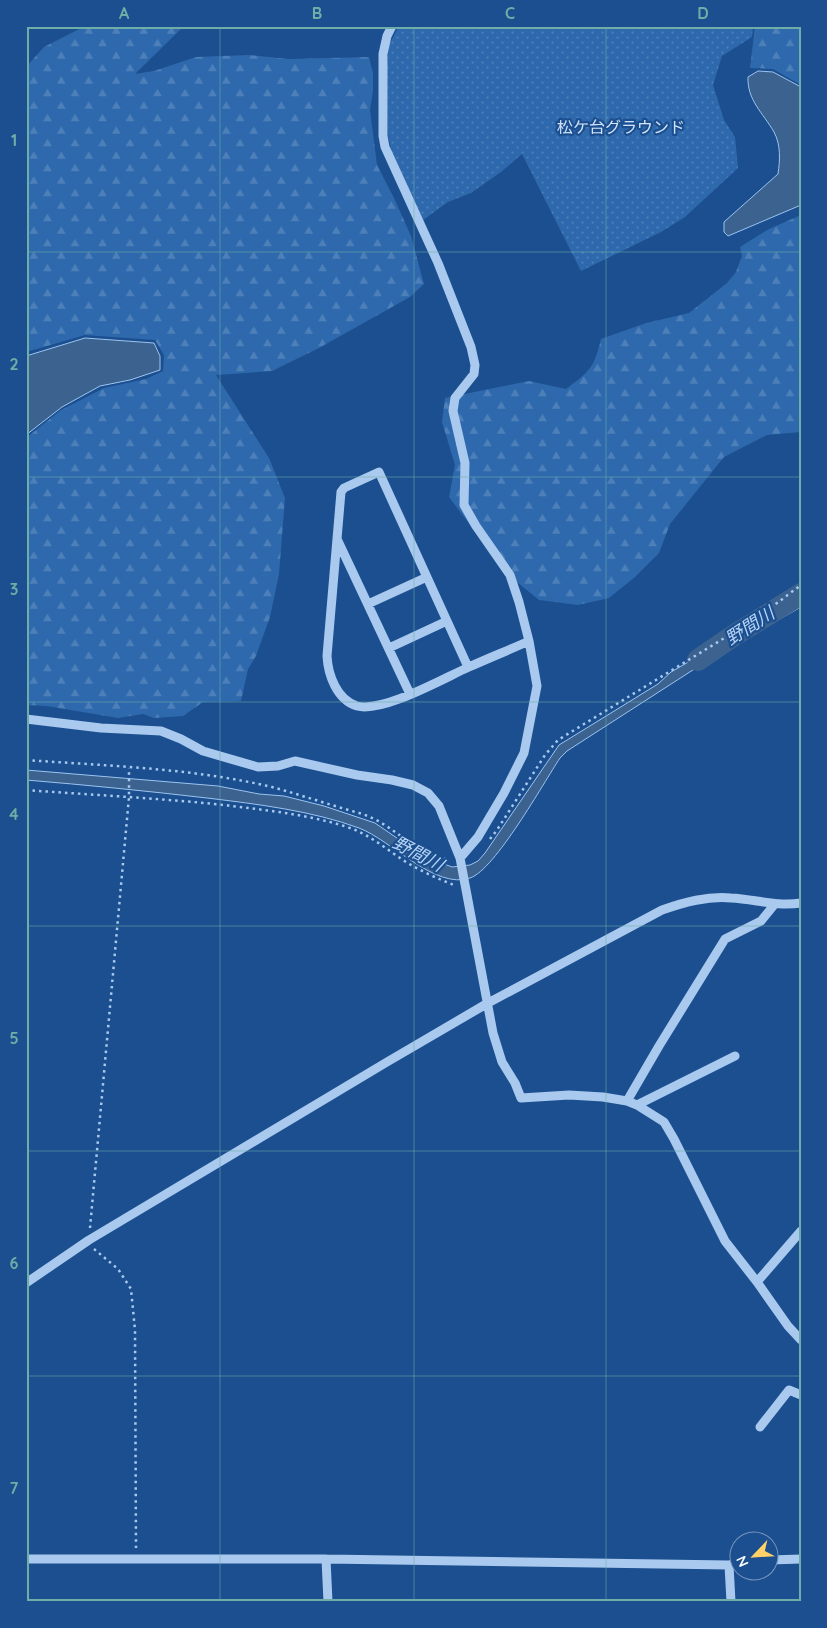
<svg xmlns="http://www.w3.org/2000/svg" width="827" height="1628" font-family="Quicksand,'Noto Sans JP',sans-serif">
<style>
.green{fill:url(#green-dots)}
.forest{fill:url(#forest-firs)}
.water{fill:#3c6290;stroke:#9cc4f0}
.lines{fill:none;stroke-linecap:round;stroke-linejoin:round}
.river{stroke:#3c6290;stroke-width:22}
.path{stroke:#a9c9ee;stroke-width:2.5;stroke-dasharray:2.5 4;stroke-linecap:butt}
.minor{stroke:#a9c9ee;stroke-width:9}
.grid{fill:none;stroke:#6fada8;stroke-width:1;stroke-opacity:0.55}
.labels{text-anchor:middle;stroke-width:4.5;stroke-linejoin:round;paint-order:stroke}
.park-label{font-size:16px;fill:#cfe3fa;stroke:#1b4f8f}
.water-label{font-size:18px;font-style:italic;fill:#b5d3f5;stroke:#1b4f8f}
.neatline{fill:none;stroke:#6fada8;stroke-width:2}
.grid-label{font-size:16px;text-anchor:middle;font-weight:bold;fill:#6fada8}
</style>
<defs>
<pattern id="green-dots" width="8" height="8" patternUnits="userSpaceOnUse" patternTransform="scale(1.25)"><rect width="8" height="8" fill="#2e69ad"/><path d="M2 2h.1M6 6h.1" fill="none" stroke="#4d80b9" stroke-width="1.8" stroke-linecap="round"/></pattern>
<pattern id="forest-firs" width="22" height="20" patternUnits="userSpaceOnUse" patternTransform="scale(1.25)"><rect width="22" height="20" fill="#2e69ad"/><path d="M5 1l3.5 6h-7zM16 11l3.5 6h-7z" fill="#4d80b9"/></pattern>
</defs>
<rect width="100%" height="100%" fill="#1b4f8f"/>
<!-- green -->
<path class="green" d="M 399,26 L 753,26 L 752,37 L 722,56 L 713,85 L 724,120 L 735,137 L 738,168 L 685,217 L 661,232 L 581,271 L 522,154 L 501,172 L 471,193 L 448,202 L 423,220 L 393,159 L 388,135 L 387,67 L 389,45 Z"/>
<!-- forest -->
<path class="forest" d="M 85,26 L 184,26 L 135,74 L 154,71 L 196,57 L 249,55 L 289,59 L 369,57 L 373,73 L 373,91 L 370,110 L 377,165 L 394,198 L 411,236 L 424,284 L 410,297 L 319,348 L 272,371 L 216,375 L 269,458 L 285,498 L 279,574 L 270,617 L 256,656 L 248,669 L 241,701 L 203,702 L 183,716 L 154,718 L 143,714 L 118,718 L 47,706 L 26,705 L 26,438 L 61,410 L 83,399 L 104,388 L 146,379 L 163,371 L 164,355 L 155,340 L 85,335 L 26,352 L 26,67 L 44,47 Z
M 755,26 L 801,26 L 801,85 L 773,69 L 750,68 Z
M 801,215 L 801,432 L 767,435 L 724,457 L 670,524 L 659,553 L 635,577 L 609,598 L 578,605 L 539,600 L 506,573 L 449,497 L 455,465 L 442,422 L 445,398 L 529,381 L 566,389 C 590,371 594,368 601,339 L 646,323 L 689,313 L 727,283 L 736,272 L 742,256 L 740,247 L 769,229 Z"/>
<!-- water -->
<path class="water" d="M 758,71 L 773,72 L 801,87 L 801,205 L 728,236 L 724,232 L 724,222 L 778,174 C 780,160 781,145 774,132 C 763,113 747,100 748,77 Z
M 85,338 L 154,343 L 160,356 L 160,370 L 130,380 L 100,386 L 62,407 L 26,435 L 26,356 Z
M 801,597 L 801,607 L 710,659 L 567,751 L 560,758 C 544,782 495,870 470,878 C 435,890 391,840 359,828 C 313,811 257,804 207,798 C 147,791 87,785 26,780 L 26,770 L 218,786 L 259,794 L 284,796 L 324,806 L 375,823 L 423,856 L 452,867 L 470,865 L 478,861 L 485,853 L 559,745 L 658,684 L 671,672 Z"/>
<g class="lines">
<!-- river -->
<path class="river" d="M 698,660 L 733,636 L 801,594"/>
<!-- path -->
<path class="path" d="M 26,760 C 108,766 192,768 272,787 C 301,795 330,805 359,813 C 394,823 411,853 450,860
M 26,790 C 92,795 158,798 224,805 C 264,810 305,814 344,826 C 368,833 386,849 406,862 C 421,871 438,879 454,885
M 490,839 L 497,830 L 545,755 L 558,740 L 757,618 L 801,585
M 90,1228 L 129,797 L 129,768
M 94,1249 L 118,1269 L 131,1289 L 135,1330 L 136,1548"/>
<!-- minor -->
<path class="minor" d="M 392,26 L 387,36 L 383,54 L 383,136 L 385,147 L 438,263 L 471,347 L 475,365 L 474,374 L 455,398 L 453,411 L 465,463 L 464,505 L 476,526 L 510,575 L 519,602 L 529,641 L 537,686 L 524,753 L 504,793 L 478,837 L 460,858
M 337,539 L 410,694
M 368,604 L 427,577
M 389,648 L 447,621
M 468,667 L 379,472 L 344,488 L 341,492 L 327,656 C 328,675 337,700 357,706 C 383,713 444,678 469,667 C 489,658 509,650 529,641
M 26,719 L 101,728 L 161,731 L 181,739 L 203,751 L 258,767 L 278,766 L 295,761 L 357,775 L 392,780 L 413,785 L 428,793 L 439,806 L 460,858 L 493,1033 L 502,1062 L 515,1083 L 521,1098 L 569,1095 L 603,1097 L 627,1101 L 637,1105 L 664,1122 L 674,1139 L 725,1241 L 757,1282 L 788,1326 L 801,1340
M 627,1101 L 659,1046 L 725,939 L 761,921 L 774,905
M 637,1105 L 735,1056
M 757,1282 L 801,1231
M 26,1283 L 89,1240 L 387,1062 L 488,1003 L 662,910 C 685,902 707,896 731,898 C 755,899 776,907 801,903
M 760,1427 L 789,1390 L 801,1395
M 26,1559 L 326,1559 L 729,1565 L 740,1563
M 326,1559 L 328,1602
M 770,1560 L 801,1559
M 729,1565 L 731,1602"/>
</g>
<!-- grid -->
<path class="grid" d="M 220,26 L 220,1602M 414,26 L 414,1602M 606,26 L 606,1602M 26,252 L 801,252M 26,477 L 801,477M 26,702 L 801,702M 26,926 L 801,926M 26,1151 L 801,1151M 26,1376 L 801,1376"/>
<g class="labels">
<!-- park labels -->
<g class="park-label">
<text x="621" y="133">松ケ台グラウンド</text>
</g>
<!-- water labels -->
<g class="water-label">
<text transform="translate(750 626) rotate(-33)" y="6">野間川</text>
<text transform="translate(418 854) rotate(28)" y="6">野間川</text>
</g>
</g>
<!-- border -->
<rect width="827" height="1628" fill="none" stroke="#1b4f8f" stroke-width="55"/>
<!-- north arrow -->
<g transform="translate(754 1556) rotate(245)"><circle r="24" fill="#1b4f8f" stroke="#7695bc"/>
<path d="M0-4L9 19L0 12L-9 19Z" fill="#ffd166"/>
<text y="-8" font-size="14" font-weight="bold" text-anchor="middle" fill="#ffffff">N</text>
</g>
<rect x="28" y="28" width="772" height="1572" class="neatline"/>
<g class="grid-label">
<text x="124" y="19">A</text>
<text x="317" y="19">B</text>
<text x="510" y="19">C</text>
<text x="703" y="19">D</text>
<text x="14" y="146">1</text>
<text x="14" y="370">2</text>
<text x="14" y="595">3</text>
<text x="14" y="820">4</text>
<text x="14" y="1044">5</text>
<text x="14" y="1269">6</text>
<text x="14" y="1494">7</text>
</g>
</svg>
